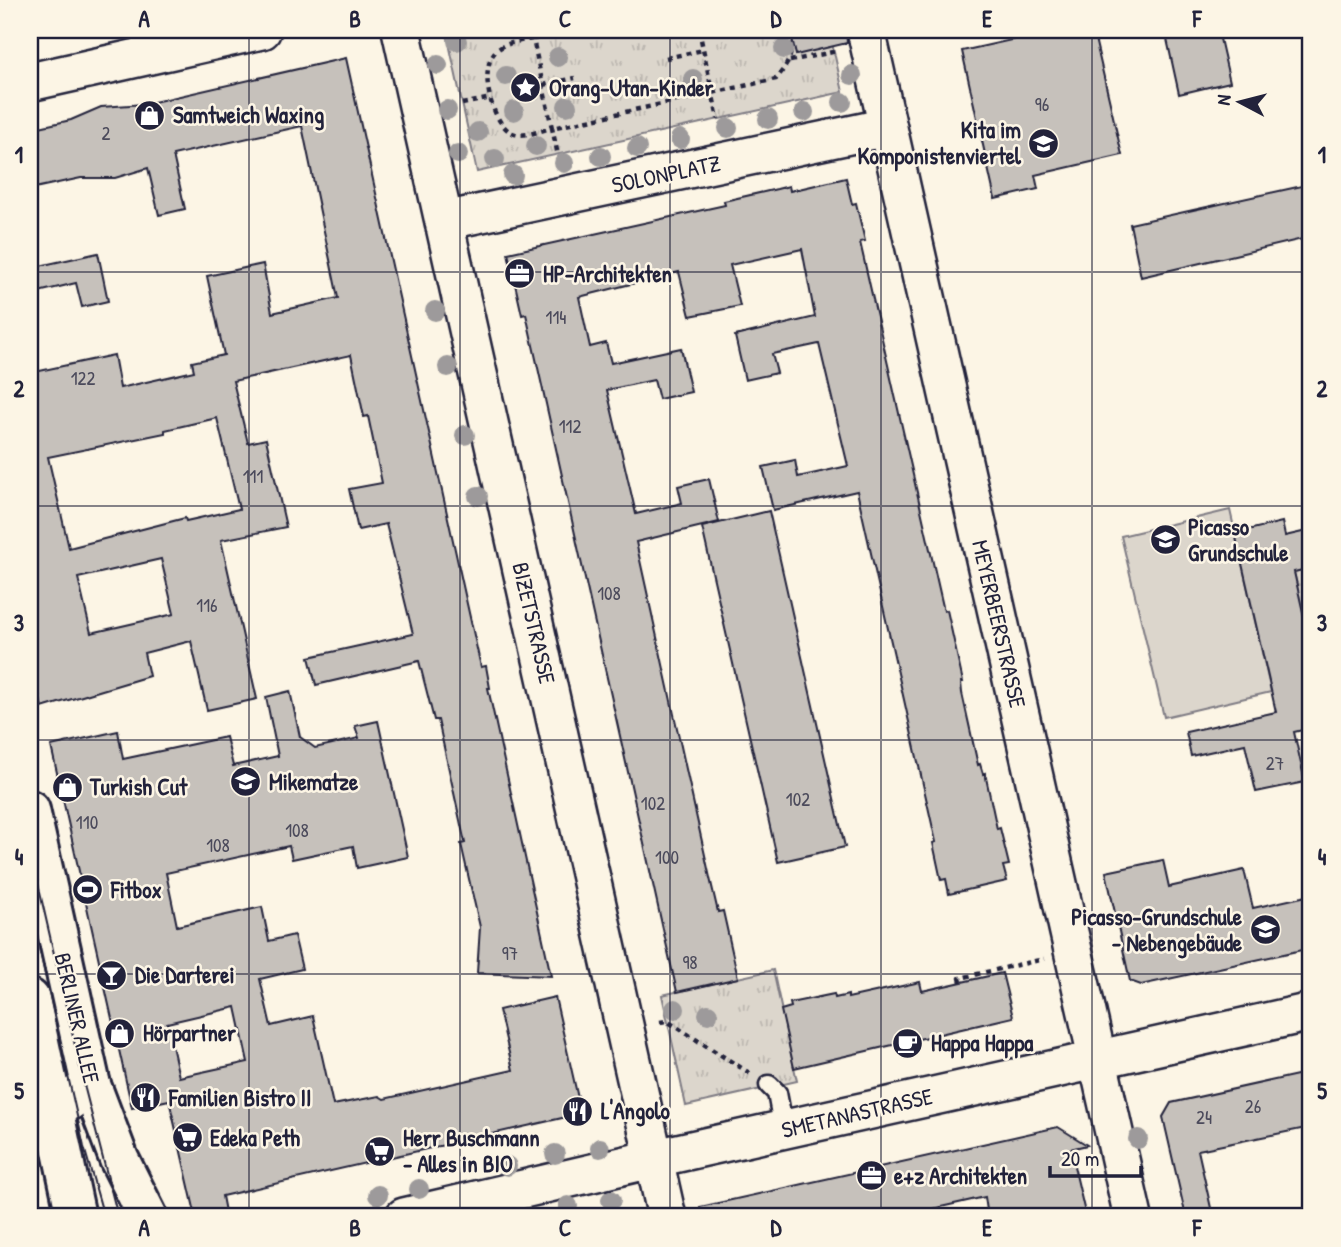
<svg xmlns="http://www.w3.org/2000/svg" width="1341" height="1247" font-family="'Patrick Hand',sans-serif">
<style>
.grass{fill:url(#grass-dots);stroke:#7f7c84;stroke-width:2}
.park{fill:url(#park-tufts);stroke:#7f7c84;stroke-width:2}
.pitch{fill:#dcd6cc;stroke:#7f7c84;stroke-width:2}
.building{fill:#c6c1bb;stroke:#22223b;stroke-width:2;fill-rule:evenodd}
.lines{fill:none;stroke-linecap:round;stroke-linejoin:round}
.lane-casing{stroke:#22223b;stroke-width:23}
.street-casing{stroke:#22223b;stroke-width:42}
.secondary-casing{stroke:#22223b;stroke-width:44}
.primary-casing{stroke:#22223b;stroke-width:44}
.path{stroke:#22223b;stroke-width:4.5;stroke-dasharray:5 5;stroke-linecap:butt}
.lane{stroke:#fcf5e5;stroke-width:18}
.street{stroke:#fcf5e5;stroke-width:37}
.secondary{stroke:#fcf5e5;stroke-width:38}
.primary{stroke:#fcf5e5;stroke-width:38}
.tram{stroke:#22223b;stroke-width:2}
.tree{fill:#9d9a9b}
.grid{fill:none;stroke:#22223b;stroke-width:2;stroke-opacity:0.55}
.labels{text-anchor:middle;stroke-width:5;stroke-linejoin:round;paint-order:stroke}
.number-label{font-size:19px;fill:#4b4a5b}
.poi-label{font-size:23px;font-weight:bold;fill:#22223b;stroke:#fcf5e5;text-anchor:start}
.street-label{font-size:23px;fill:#22223b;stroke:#fcf5e5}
.neatline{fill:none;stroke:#22223b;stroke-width:2.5}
.grid-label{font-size:23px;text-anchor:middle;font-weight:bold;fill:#22223b}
</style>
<defs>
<pattern id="grass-dots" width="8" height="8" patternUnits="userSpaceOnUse" patternTransform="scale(1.75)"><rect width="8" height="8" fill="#dcd6cc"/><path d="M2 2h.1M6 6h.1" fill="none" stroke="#bcb7b0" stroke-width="1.8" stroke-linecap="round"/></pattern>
<pattern id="park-tufts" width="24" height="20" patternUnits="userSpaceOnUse" patternTransform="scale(1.75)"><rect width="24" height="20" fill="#dcd6cc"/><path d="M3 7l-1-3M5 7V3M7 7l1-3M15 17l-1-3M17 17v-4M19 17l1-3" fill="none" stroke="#bcb7b0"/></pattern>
</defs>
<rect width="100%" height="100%" fill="#fcf5e5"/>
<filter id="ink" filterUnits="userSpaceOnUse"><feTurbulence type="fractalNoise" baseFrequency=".0143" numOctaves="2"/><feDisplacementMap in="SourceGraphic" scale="14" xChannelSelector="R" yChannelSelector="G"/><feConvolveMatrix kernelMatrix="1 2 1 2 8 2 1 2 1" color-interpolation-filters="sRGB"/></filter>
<g filter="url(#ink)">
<!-- grass -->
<path class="grass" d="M 1311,568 L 1311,648 L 1294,572 Z"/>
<!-- park -->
<path class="park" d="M 468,30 L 829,30 L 843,92 L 477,172 L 447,34 Z
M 773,970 L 797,1081 L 686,1106 L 662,995 Z"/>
<!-- pitch -->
<path class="pitch" d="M 1230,510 L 1271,692 L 1164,717 L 1121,536 Z"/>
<!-- building -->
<path class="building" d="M 790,30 L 846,30 L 847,43 L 796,55 Z
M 1042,30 L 1093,30 L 1122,155 L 1035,175 L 1038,189 L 995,199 L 962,51 L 1043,33 Z
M 1165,30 L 1218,30 L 1230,82 L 1179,94 Z
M 346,58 L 481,667 L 486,666 L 490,688 L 488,688 L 551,976 L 477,973 L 480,927 L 461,844 L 465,843 L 438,720 L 434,720 L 419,661 L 316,685 L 309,657 L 413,634 L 386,524 L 358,530 L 349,489 L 382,483 L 368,416 L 364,417 L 351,355 L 233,381 L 248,443 L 266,439 L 286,527 L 221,540 L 257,699 L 207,710 L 191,641 L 144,653 L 149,676 L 42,708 L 30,654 L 30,373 L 114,355 L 120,388 L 194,371 L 192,362 L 224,355 L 207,276 L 263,264 L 272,313 L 338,298 L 302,126 L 173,155 L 185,209 L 159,215 L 148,168 L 115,178 L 81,178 L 30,189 L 30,129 L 71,120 L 101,107 L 145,104 ZM 217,418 L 239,509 L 186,521 L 185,518 L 69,548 L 48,457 L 165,433 L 165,430 ZM 161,559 L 174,614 L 91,633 L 78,578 Z
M 846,178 L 852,204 L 856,203 L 865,241 L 860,242 L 944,611 L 947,610 L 963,682 L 961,682 L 962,693 L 978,765 L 980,764 L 983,774 L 985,773 L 997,829 L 1000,828 L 1009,865 L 1003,866 L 1007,881 L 949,894 L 946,879 L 941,880 L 933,843 L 936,842 L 857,491 L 773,510 L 763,467 L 795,460 L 798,477 L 848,466 L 819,344 L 772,354 L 777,373 L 745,380 L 735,336 L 815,317 L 802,249 L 730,265 L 740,306 L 690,316 L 679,272 L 579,297 L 590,347 L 606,343 L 611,363 L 681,348 L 691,392 L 659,399 L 654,380 L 607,390 L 636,514 L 682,503 L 678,486 L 709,479 L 719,522 L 636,542 L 710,878 L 718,912 L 723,911 L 738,978 L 677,992 L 526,314 L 522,315 L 508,253 L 725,205 L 724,201 L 777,189 L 789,186 L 790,191 Z
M 1311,184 L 1311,237 L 1141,277 L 1130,224 Z
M 98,253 L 108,301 L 82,307 L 76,283 L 30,294 L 30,268 Z
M 769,511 L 845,847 L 778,862 L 702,527 Z
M 1282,522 L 1285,536 L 1311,530 L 1311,568 L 1294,572 L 1311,648 L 1311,728 L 1294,732 L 1305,782 L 1256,792 L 1245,744 L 1191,756 L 1186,732 L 1276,712 L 1235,533 Z
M 290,691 L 300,737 L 315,748 L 359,738 L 355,726 L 378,721 L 408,857 L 357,868 L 353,846 L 292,859 L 289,846 L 166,873 L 177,926 L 262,907 L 269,941 L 294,935 L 302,969 L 260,979 L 271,1026 L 313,1016 L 333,1105 L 379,1096 L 384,1099 L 513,1070 L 499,1010 L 555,997 L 580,1107 L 575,1115 L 222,1196 L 226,1217 L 196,1217 L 169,1100 L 132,1108 L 51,746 L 118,731 L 123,759 L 226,737 L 233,766 L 278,756 L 266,697 ZM 236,1007 L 248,1062 L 179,1077 L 167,1023 Z
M 1163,860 L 1169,887 L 1244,870 L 1253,908 L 1311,895 L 1311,948 L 1141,985 L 1130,981 L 1106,872 Z
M 1002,973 L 1013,1017 L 794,1068 L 781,1010 L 791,1007 L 790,1003 L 834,994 L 835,998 L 848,995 L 848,998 L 920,982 L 922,991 Z
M 1311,1072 L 1311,1127 L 1198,1150 L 1213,1217 L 1186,1217 L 1163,1117 L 1171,1103 Z
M 1058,1127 L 1087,1145 L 1070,1149 L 1086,1217 L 988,1217 L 985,1197 L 901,1216 L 900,1211 L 871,1217 L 701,1217 L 700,1207 Z"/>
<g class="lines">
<defs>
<path id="lane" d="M 769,1085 L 777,1093 L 784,1130"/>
<path id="street" d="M 401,30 L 667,1217
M 866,30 L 1133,1217
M 30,82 L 262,30
M 444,221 L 887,127
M 404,1217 L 669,1155 L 1311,1012"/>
<path id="secondary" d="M 30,1129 L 91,1085"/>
<path id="primary" d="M 30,810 L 91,1085 L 119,1159 L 148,1217
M 30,999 L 76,1217"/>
</defs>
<!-- lane casing -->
<use href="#lane" class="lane-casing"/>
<!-- street casing -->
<use href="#street" class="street-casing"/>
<!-- secondary casing -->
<use href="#secondary" class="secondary-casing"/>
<!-- primary casing -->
<use href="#primary" class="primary-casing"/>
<!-- path -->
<path class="path" d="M 531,30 L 533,39 C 521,41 507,42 497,50 C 477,66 491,127 515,134 C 526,137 542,130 552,128 L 558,155
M 576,30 L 533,39 L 552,128 L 776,79 C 791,60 794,54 788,30
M 699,30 L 718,119
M 666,58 L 703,50
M 790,61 L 837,51
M 543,85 L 575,78
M 462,104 L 491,98
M 961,982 L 960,978 L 1044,959
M 660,1022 L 667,1021 L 751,1074"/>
<!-- lane -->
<use href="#lane" class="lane"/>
<!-- street -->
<use href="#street" class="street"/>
<!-- secondary -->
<use href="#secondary" class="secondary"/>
<!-- primary -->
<use href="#primary" class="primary"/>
<!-- tram -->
<path class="tram" d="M 30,849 L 85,1089 L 118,1217
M 30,908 L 84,1147 L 104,1217"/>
</g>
<!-- trees -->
<g class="tree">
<circle cx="457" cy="41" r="10"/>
<circle cx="784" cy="49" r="10"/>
<circle cx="558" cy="57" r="10"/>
<circle cx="438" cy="65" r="10"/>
<circle cx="852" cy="75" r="10"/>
<circle cx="506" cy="76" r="10"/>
<circle cx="693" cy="79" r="10"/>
<circle cx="842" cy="102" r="10"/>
<circle cx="567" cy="106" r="10"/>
<circle cx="447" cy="110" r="10"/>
<circle cx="514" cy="111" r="10"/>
<circle cx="804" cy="112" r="10"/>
<circle cx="768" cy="119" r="10"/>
<circle cx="728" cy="128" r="10"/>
<circle cx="478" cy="132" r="10"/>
<circle cx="680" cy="139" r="10"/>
<circle cx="536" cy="146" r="10"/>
<circle cx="637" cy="148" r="10"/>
<circle cx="458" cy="154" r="10"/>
<circle cx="601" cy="156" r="10"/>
<circle cx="495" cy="159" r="10"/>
<circle cx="564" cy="163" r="10"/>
<circle cx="513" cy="175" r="10"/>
<circle cx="435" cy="311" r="10"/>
<circle cx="448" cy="367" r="10"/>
<circle cx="465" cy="435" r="10"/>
<circle cx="478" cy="496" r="10"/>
<circle cx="675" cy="1009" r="10"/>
<circle cx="708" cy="1014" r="10"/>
<circle cx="1138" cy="1139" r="10"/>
<circle cx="600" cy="1148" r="10"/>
<circle cx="555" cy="1154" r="10"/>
<circle cx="507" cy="1166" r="10"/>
<circle cx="419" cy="1189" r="10"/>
<circle cx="378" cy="1195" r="10"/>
<circle cx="611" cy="1200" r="10"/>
<circle cx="568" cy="1206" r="10"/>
</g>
</g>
<!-- grid -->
<path class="grid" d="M 249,30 L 249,1217M 460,30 L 460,1217M 670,30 L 670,1217M 881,30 L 881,1217M 1092,30 L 1092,1217M 30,272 L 1311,272M 30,506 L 1311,506M 30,740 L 1311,740M 30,974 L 1311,974"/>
<!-- icons -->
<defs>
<symbol id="sight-disc" viewBox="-11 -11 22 22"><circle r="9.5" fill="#22223b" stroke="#fcf5e5"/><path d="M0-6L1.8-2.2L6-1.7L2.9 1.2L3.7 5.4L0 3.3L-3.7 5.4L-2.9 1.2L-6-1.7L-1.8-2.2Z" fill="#fff"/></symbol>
<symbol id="shop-disc" viewBox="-11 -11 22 22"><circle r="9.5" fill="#22223b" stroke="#fcf5e5"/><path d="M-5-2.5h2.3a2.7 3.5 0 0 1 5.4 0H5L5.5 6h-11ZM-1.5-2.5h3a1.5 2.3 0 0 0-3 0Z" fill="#fff"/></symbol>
<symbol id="school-disc" viewBox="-11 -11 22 22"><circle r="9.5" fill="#22223b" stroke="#fcf5e5"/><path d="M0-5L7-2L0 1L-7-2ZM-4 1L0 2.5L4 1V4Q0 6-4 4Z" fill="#fff"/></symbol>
<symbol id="office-disc" viewBox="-11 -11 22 22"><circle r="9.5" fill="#22223b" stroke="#fcf5e5"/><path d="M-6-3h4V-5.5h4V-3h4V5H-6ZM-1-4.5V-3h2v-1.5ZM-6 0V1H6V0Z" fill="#fff"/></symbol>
<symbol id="stadium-disc" viewBox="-11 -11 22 22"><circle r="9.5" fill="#22223b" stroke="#fcf5e5"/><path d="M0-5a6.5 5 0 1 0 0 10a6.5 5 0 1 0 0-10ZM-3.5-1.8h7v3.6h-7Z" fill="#fff"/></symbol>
<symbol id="bar-disc" viewBox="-11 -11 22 22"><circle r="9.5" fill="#22223b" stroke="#fcf5e5"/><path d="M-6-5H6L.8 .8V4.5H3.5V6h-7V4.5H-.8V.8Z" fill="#fff"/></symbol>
<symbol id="cafe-disc" viewBox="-11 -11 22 22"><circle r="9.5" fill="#22223b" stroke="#fcf5e5"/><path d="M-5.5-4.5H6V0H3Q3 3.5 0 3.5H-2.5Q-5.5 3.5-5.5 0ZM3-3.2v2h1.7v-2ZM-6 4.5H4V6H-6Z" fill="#fff"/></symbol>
<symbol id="restaurant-disc" viewBox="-11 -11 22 22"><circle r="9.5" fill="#22223b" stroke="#fcf5e5"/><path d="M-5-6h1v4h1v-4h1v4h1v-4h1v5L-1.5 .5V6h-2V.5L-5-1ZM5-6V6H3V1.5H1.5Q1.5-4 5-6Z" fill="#fff"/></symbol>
<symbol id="supermarket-disc" viewBox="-11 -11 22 22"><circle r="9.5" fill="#22223b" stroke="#fcf5e5"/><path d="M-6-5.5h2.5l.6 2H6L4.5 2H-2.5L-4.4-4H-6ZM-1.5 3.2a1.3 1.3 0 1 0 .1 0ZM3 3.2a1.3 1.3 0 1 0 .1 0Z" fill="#fff"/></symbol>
</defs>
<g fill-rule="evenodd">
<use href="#sight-disc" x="508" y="70" width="35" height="35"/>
<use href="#shop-disc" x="132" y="98" width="35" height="35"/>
<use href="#school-disc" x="1026" y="126" width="35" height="35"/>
<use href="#office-disc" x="502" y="256" width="35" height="35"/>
<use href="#school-disc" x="1148" y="522" width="35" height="35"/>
<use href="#school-disc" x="228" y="764" width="35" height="35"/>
<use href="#shop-disc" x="50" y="770" width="35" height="35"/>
<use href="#stadium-disc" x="70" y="872" width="35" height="35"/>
<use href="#school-disc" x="1248" y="912" width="35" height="35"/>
<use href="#bar-disc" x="94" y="958" width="35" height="35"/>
<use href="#shop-disc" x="102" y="1016" width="35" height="35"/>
<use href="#cafe-disc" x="890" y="1026" width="35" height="35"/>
<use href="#restaurant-disc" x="128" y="1080" width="35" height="35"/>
<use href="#restaurant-disc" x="560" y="1094" width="35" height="35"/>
<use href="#supermarket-disc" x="170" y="1120" width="35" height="35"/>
<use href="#supermarket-disc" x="362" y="1134" width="35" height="35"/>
<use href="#office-disc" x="854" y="1158" width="35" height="35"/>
</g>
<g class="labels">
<!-- number labels -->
<g class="number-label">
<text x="1042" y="111">96</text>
<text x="106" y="140">2</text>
<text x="556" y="324">114</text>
<text x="83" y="385">122</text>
<text x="570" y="433">112</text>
<text x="253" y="483">111</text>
<text x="609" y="600">108</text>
<text x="207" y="612">116</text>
<text x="1275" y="770">27</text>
<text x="798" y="806">102</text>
<text x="653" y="810">102</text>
<text x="87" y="829">110</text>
<text x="297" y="837">108</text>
<text x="218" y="852">108</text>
<text x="667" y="864">100</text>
<text x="510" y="960">97</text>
<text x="690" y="969">98</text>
<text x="1253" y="1113">26</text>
<text x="1204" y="1124">24</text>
</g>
<!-- poi labels -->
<g class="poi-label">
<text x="549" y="96">Orang-Utan-Kinder</text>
<text x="173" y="123">Samtweich Waxing</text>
<text x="1021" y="138" text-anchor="end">Kita im<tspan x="1021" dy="26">Komponistenviertel</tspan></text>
<text x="543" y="282">HP-Architekten</text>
<text x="1188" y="535">Picasso<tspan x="1188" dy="26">Grundschule</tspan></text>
<text x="269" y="790">Mikematze</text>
<text x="90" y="795">Turkish Cut</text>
<text x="111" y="898">Fitbox</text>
<text x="1242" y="925" text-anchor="end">Picasso-Grundschule<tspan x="1242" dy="26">- Nebengebäude</tspan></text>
<text x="135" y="983">Die Darterei</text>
<text x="143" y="1041">Hörpartner</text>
<text x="931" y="1051">Happa Happa</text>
<text x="169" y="1106">Familien Bistro II</text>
<text x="601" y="1119">L'Angolo</text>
<text x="210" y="1146">Edeka Peth</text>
<text x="403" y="1146">Herr Buschmann<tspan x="403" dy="26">- Alles in BIO</tspan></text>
<text x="894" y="1184">e+z Architekten</text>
</g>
<!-- street labels -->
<g class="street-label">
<text transform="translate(666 174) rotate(-12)" y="8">SOLONPLATZ</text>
<text transform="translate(534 623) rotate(77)" y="8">BIZETSTRASSE</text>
<text transform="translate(999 624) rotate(77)" y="8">MEYERBEERSTRASSE</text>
<text transform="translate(77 1018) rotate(77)" y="8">BERLINER ALLEE</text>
<text transform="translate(857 1113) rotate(-13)" y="8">SMETANASTRASSE</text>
</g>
</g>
<!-- margin -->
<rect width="1341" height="1247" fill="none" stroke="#fcf5e5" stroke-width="77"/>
<!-- north arrow -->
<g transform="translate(1240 102) rotate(277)" stroke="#fcf5e5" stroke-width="5" paint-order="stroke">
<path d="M0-5L12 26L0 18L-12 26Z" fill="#22223b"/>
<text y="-10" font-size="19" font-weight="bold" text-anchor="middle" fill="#22223b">N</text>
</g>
<!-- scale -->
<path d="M1050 1166v10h91v-10" fill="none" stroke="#22223b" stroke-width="3.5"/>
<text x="1061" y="1166" font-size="21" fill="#22223b" stroke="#fcf5e5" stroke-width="5" paint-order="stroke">20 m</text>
<rect x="38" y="38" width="1264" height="1170" class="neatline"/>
<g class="grid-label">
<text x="144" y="27">A</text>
<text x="355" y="27">B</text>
<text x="565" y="27">C</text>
<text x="776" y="27">D</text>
<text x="987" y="27">E</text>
<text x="1197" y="27">F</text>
<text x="19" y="163">1</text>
<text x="1322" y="163">1</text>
<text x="19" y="397">2</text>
<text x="1322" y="397">2</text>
<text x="19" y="631">3</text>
<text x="1322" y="631">3</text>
<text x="19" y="865">4</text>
<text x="1322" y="865">4</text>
<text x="19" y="1099">5</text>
<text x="1322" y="1099">5</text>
<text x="144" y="1236">A</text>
<text x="355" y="1236">B</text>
<text x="565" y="1236">C</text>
<text x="776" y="1236">D</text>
<text x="987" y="1236">E</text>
<text x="1197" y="1236">F</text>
</g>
</svg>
